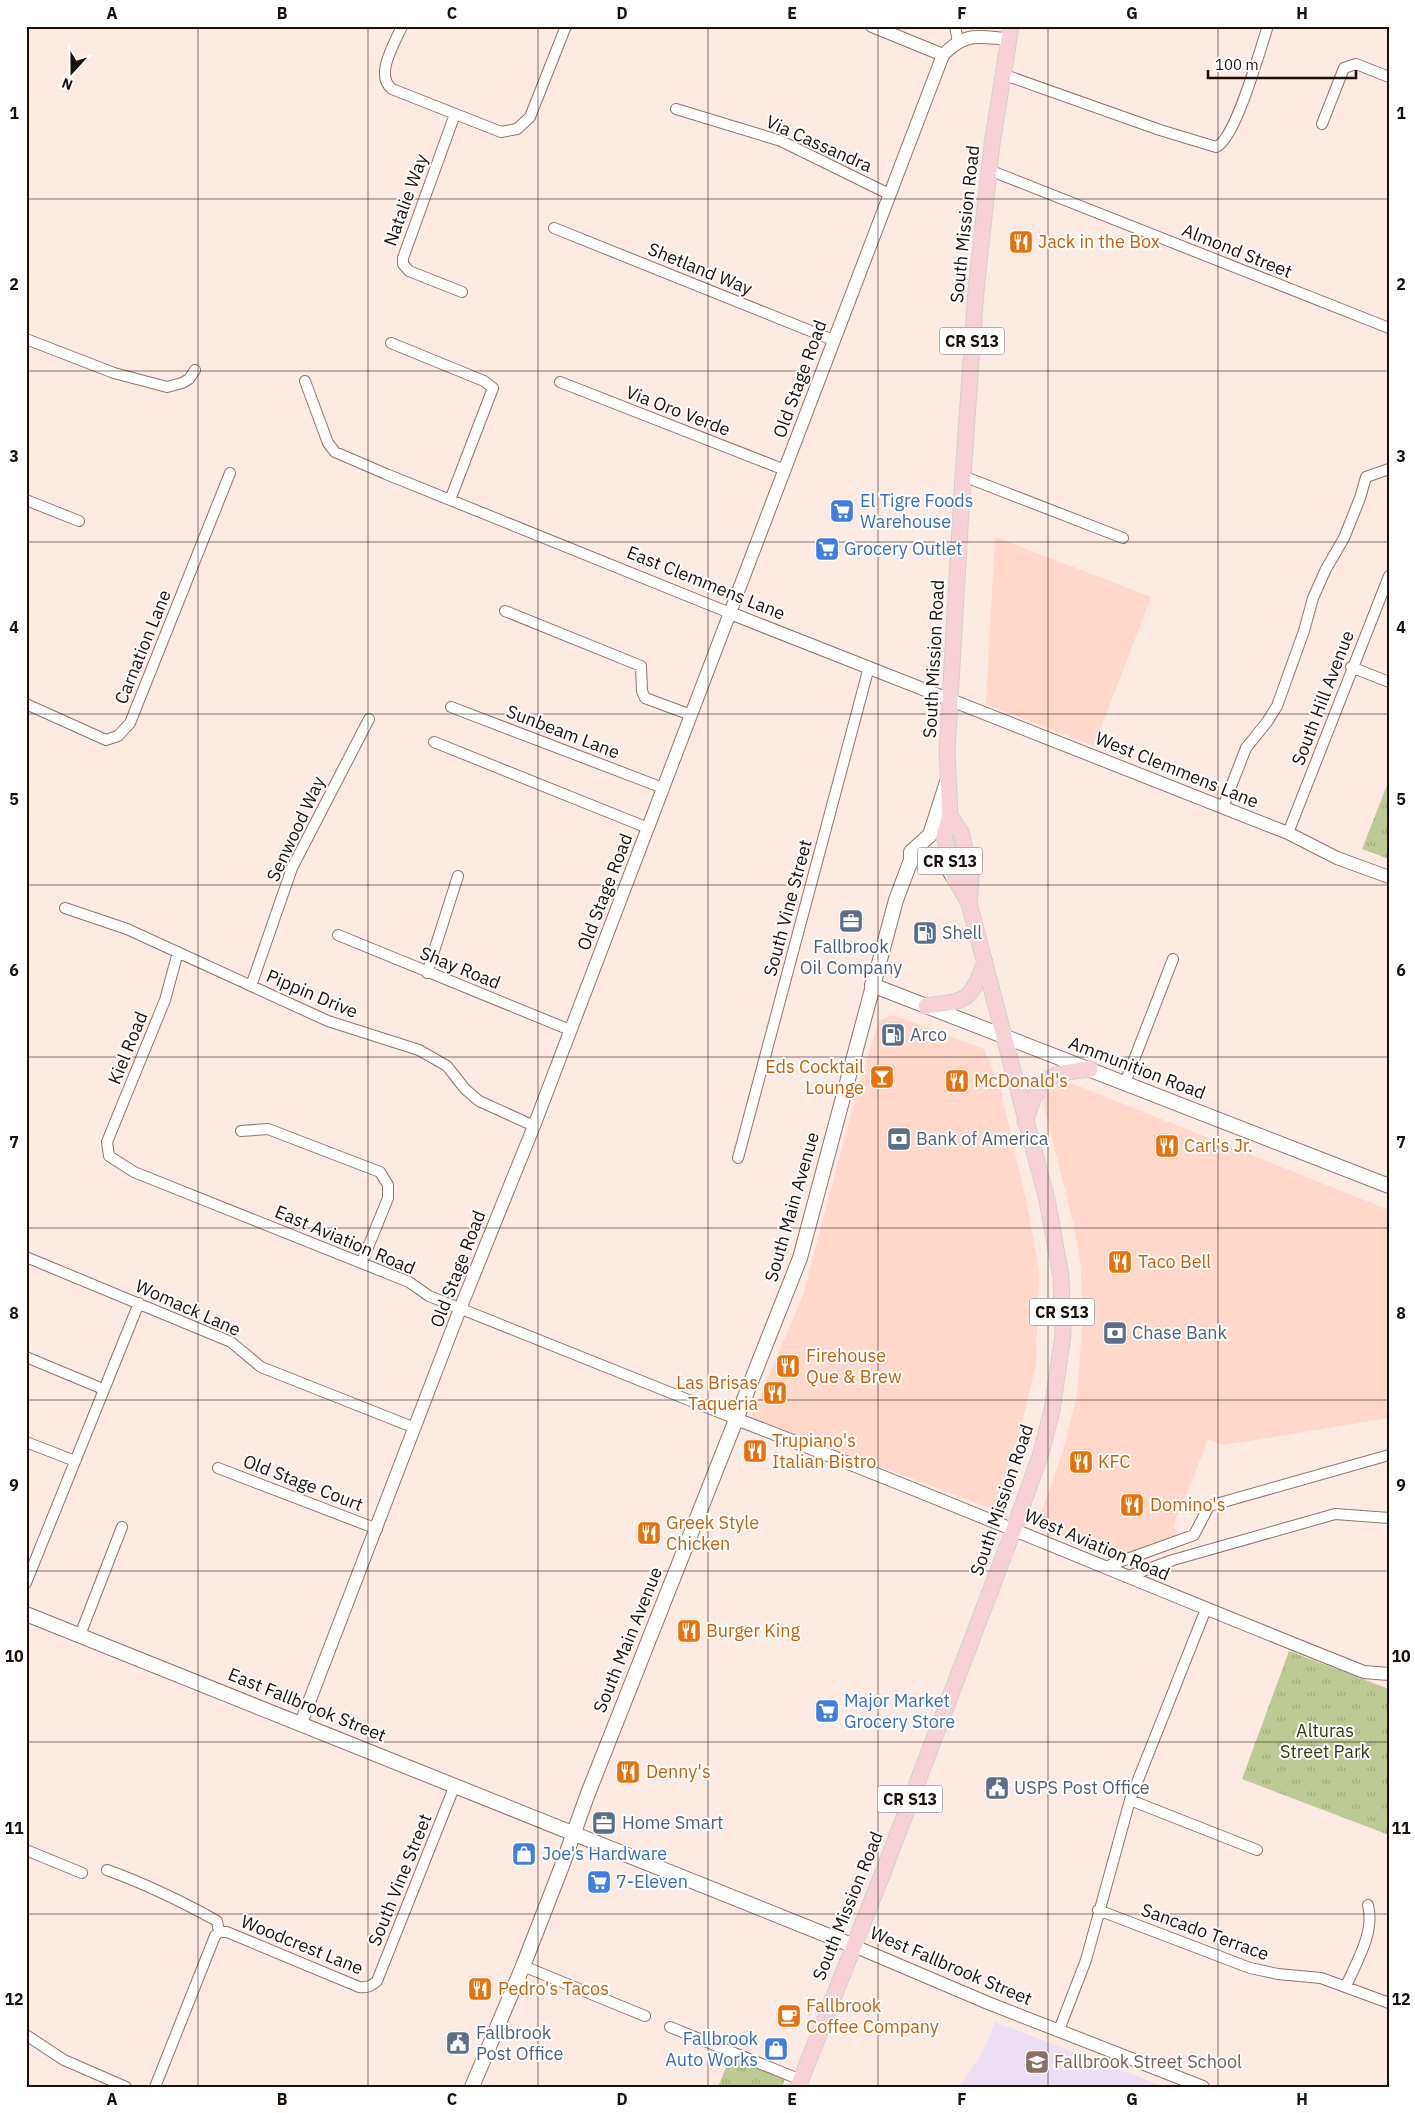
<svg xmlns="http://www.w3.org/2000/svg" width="1415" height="2113" font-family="'IBM Plex Sans',sans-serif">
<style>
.built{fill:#ffd8c9}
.education{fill:#ecdff3}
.park{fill:url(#park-tufts)}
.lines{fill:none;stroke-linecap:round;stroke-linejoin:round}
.minor-casing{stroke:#90746a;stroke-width:12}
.tertiary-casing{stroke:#90746a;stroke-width:14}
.secondary-casing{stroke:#90746a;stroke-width:16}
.primary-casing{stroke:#d1cfce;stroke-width:17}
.minor{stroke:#fff;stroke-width:10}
.tertiary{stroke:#fff;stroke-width:12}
.secondary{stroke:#fff;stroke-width:14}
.primary{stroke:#f8d1d6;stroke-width:15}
.grid{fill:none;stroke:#190f0b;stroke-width:1;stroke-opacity:0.55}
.labels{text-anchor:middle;stroke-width:4;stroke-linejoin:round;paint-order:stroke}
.shield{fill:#fff;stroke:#5e5754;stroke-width:1}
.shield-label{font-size:16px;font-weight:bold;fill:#190f0b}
.street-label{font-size:18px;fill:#190f0b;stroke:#fff}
.food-label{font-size:18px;fill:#c56008;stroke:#fff;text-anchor:start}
.shop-label{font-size:18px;fill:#366cbe;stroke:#fff;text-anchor:start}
.service-label{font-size:18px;fill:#4e5e75;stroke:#fff;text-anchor:start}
.park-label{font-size:18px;fill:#313a0c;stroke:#fff}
.education-label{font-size:18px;fill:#785e54;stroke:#fff;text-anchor:start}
.neatline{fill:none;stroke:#190f0b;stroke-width:2}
.grid-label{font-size:16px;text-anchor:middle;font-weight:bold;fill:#190f0b}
</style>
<defs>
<pattern id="park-tufts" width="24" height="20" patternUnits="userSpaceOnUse" patternTransform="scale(1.25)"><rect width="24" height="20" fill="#bdca96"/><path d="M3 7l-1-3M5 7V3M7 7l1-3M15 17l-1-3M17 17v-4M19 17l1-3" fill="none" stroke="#a2ac80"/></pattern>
</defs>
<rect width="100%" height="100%" fill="#fdeae3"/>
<!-- built -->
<path class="built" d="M 995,537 L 1151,597 L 1094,746 L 986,704 Z
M 893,1015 L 984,1049 L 1001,1091 L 1028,1210 L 1039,1271 L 1036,1364 L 1021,1427 L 993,1509 L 751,1418 L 803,1295 L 856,1095 L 879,1021 Z
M 1066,1081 L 1389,1210 L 1389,1418 L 1224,1445 L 1208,1440 L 1174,1525 L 1180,1546 L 1126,1563 L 1049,1531 L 1043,1522 L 1041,1513 L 1063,1451 L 1076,1400 L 1079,1372 L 1082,1322 L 1081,1269 L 1074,1226 L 1044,1106 L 1043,1096 L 1060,1082 Z"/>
<!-- education -->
<path class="education" d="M 995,2022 L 1137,2076 L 1163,2087 L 959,2087 L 985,2048 Z"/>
<!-- park -->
<path class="park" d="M 1389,780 L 1389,859 L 1362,849 Z
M 1289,1651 L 1389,1689 L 1389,1835 L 1242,1779 Z
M 730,2057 L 785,2079 L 782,2087 L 718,2087 Z"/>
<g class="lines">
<defs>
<path id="minor" d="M 402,26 C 395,43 374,75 392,89 L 501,132 L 517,129 L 530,117 L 566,26
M 955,26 L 958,42
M 1002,74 L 1160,130 L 1216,147 C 1236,139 1260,49 1268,26
M 676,109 L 781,141 L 889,194
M 455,114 L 403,258 L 403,264 L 409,271 L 462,292
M 1322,124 L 1344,68 L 1356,64 L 1389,77
M 989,170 L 1389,328
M 554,228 L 833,340
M 26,339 L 114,373 L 167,387 L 182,383 L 189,379 L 195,370
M 391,343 L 484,381 L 493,388 L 450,500
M 305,381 L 328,443 L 335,452 L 386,474 L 730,613
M 560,382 L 785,470
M 963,476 L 1123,538
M 26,500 L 79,521
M 505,611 L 641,666 L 642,691 L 645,698 L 691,715
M 1351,667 L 1389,682
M 26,704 L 106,740 L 118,736 L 130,723 L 230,473
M 451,707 L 663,788
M 434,742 L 648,828
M 1223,807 L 1246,748 L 1267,722 L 1277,706 L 1304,631 L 1313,598 L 1326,569 L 1344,538 L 1360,498 L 1366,477 L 1389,469
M 1288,833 L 1389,576
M 65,908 L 127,929 L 328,1021 L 419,1050 L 447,1066 L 465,1089 L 479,1101 L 534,1126
M 338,935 L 570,1030
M 178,952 L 165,1000 L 107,1142 L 109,1156 L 134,1172 L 409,1282 L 429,1296 L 736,1419
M 427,973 L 458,876
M 251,986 L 292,868 L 369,719
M 1125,1083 L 1173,959
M 241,1131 L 268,1129 L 380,1172 L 388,1185 L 388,1198 L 362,1262
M 738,1158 L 869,667
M 26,1257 L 231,1342 L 261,1367 L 415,1428
M 26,1357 L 103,1389
M 26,1442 L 75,1461
M 218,1468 L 377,1529
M 1105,1567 L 1194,1535 L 1209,1506 L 1389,1455
M 1126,1577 L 1173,1560 L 1335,1514 L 1389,1518
M 26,1583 L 139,1303
M 80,1635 L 122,1527
M 1130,1800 L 1257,1850
M 26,1850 L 82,1873
M 107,1870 C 146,1884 181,1901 217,1921 L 219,1932
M 1098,1910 L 1250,1968 L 1278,1974 L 1321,1978 L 1389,2003
M 219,1932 L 227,1932 L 359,1987 C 368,1988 371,1986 377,1981 L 455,1785
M 523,1966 L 645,2016
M 1346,1986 C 1357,1961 1375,1932 1368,1905
M 670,2027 L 801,2080
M 1059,2030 L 1086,1960 L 1130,1800 L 1206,1609
M 26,2035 L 64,2060 L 126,2087
M 155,2087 L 215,1936 L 219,1932"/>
<path id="tertiary" d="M 872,26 L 943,55 C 966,31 978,37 1008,39
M 730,613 L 1288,833 L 1337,858 L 1389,877
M 736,1419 C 947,1500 1154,1589 1364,1672 L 1389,1674
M 301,1723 L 460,1309 L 534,1126 L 943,55
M 854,1946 L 988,2003 L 1203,2087"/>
<path id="secondary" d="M 911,860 C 935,857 940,855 954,878
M 872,985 L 1389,1186
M 26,1614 L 854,1946
M 472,2087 L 523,1966 L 562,1866 L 587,1796 L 800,1258 L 896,900 L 911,860 L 911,852 L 930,835 L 947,782"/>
<path id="primary" d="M 950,816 L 961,832 L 971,878 L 969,903
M 926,1006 C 968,1001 970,1001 985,962
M 1025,1122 C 1039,1079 1044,1074 1090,1069
M 798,2087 L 882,1875 L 1014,1529 L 1041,1453 L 1052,1410 L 1063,1335 L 1061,1276 L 1047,1200 L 969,903 L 955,879 L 944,836 L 950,816 L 947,751 L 963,476 L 976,290 L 992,144 L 1011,26"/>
</defs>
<!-- minor casing -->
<use href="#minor" class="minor-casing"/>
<!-- tertiary casing -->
<use href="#tertiary" class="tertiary-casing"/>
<!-- secondary casing -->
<use href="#secondary" class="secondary-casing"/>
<!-- primary casing -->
<use href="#primary" class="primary-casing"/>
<!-- minor -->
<use href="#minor" class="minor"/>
<!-- tertiary -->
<use href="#tertiary" class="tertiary"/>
<!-- secondary -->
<use href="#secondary" class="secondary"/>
<!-- primary -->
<use href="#primary" class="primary"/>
</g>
<!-- grid -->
<path class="grid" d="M 198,26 L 198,2087M 368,26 L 368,2087M 538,26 L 538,2087M 708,26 L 708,2087M 878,26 L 878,2087M 1048,26 L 1048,2087M 1218,26 L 1218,2087M 26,199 L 1389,199M 26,371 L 1389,371M 26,542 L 1389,542M 26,714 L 1389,714M 26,885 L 1389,885M 26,1057 L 1389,1057M 26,1228 L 1389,1228M 26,1400 L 1389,1400M 26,1571 L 1389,1571M 26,1742 L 1389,1742M 26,1914 L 1389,1914"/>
<!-- icons -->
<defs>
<symbol id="restaurant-square" viewBox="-11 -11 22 22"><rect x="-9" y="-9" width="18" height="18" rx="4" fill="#e8710a" stroke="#fff"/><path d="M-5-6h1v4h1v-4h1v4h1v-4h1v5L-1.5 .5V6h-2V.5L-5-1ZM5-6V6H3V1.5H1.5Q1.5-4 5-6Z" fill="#fff"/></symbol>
<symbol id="supermarket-square" viewBox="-11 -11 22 22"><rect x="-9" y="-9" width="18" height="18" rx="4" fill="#3f7fe0" stroke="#fff"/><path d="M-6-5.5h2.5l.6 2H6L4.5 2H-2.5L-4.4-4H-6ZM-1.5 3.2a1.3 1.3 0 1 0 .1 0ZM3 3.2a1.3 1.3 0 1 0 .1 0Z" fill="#fff"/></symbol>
<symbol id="office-square" viewBox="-11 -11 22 22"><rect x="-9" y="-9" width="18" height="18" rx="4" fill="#5c6f8a" stroke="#fff"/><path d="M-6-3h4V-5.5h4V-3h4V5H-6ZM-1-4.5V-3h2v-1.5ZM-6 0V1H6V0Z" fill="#fff"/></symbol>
<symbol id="fuel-square" viewBox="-11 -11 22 22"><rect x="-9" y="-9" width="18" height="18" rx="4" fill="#5c6f8a" stroke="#fff"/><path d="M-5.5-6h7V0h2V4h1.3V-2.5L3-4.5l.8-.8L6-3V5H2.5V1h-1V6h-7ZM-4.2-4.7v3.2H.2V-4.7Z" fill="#fff"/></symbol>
<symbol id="bar-square" viewBox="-11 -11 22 22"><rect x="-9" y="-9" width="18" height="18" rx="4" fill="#e8710a" stroke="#fff"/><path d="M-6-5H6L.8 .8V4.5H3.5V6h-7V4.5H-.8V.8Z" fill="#fff"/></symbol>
<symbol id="bank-square" viewBox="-11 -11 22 22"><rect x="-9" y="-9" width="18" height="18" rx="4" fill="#5c6f8a" stroke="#fff"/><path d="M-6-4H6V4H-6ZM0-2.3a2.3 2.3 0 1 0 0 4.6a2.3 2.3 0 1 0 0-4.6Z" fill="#fff"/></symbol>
<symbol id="civic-square" viewBox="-11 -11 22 22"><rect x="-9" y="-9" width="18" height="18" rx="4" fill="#5c6f8a" stroke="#fff"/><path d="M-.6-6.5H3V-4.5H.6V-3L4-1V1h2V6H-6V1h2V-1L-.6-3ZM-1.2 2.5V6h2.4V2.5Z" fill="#fff"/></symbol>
<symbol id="shop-square" viewBox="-11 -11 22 22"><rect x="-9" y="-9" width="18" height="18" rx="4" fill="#3f7fe0" stroke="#fff"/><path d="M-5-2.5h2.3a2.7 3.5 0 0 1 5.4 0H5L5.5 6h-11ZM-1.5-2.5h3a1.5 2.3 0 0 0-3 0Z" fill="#fff"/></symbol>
<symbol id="cafe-square" viewBox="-11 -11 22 22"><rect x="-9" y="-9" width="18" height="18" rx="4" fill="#e8710a" stroke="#fff"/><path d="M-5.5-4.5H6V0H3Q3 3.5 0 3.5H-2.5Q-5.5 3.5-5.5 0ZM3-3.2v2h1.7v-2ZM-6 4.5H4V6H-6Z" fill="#fff"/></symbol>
<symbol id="school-square" viewBox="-11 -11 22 22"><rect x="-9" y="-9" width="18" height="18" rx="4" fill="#8d6e63" stroke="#fff"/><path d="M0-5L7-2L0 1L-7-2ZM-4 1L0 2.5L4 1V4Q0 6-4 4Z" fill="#fff"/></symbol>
</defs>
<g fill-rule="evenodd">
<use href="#restaurant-square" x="1007" y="228" width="28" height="28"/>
<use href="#supermarket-square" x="828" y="497" width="28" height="28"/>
<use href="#supermarket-square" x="813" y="535" width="28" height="28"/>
<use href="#office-square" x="837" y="907" width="28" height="28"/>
<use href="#fuel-square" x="911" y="919" width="28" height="28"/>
<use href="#fuel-square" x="879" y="1021" width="28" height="28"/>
<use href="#bar-square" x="868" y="1063" width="28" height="28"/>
<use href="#restaurant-square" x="943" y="1067" width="28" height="28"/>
<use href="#bank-square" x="885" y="1125" width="28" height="28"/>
<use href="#restaurant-square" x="1153" y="1132" width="28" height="28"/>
<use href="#restaurant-square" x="1106" y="1248" width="28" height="28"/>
<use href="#bank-square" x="1101" y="1319" width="28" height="28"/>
<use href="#restaurant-square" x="774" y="1352" width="28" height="28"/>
<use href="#restaurant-square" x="761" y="1379" width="28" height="28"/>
<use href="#restaurant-square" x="741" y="1437" width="28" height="28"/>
<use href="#restaurant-square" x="1067" y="1448" width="28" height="28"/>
<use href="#restaurant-square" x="1118" y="1491" width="28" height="28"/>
<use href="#restaurant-square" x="635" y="1519" width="28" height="28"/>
<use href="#restaurant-square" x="675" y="1617" width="28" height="28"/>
<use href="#supermarket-square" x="813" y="1697" width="28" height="28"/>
<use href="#restaurant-square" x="614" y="1758" width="28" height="28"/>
<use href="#civic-square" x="983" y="1774" width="28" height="28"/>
<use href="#office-square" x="590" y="1809" width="28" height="28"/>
<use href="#shop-square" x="510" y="1840" width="28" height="28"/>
<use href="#supermarket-square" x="585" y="1868" width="28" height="28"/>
<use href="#restaurant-square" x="466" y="1975" width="28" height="28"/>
<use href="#cafe-square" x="775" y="2002" width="28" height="28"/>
<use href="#civic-square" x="444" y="2029" width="28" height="28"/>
<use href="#shop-square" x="762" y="2035" width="28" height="28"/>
<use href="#school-square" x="1023" y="2048" width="28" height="28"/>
</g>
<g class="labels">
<!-- shield labels -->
<g class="shield">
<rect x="939.5" y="327.5" width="65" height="27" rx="4"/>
<rect x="917.5" y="847.5" width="65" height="27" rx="4"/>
<rect x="1029.5" y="1298.5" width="65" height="27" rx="4"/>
<rect x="877.5" y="1785.5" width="65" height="27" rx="4"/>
</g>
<g class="shield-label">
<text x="972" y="347">CR S13</text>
<text x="950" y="867">CR S13</text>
<text x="1062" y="1318">CR S13</text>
<text x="910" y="1805">CR S13</text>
</g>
<!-- street labels -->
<g class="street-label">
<text transform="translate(819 144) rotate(24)" y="6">Via Cassandra</text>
<text transform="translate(406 200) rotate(-70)" y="6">Natalie Way</text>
<text transform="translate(965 224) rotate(-84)" y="6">South Mission Road</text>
<text transform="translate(1237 251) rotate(22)" y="6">Almond Street</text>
<text transform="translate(700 269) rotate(22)" y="6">Shetland Way</text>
<text transform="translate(800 379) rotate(-70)" y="6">Old Stage Road</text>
<text transform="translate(678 411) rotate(21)" y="6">Via Oro Verde</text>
<text transform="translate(706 583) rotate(22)" y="6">East Clemmens Lane</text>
<text transform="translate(143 647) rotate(-68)" y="6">Carnation Lane</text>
<text transform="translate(934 659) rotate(-87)" y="6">South Mission Road</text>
<text transform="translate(1323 698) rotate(-69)" y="6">South Hill Avenue</text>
<text transform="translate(563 732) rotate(21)" y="6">Sunbeam Lane</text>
<text transform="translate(1177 770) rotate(22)" y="6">West Clemmens Lane</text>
<text transform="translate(296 829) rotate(-65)" y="6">Senwood Way</text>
<text transform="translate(605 892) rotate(-69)" y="6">Old Stage Road</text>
<text transform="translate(788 908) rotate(-75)" y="6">South Vine Street</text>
<text transform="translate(460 968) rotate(22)" y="6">Shay Road</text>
<text transform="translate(312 994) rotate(23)" y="6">Pippin Drive</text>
<text transform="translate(128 1048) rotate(-68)" y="6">Kiel Road</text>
<text transform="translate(1137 1068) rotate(21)" y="6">Ammunition Road</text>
<text transform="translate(792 1207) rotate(-74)" y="6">South Main Avenue</text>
<text transform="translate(345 1240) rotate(23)" y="6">East Aviation Road</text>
<text transform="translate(458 1269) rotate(-69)" y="6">Old Stage Road</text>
<text transform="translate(188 1308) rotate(24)" y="6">Womack Lane</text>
<text transform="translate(303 1483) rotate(21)" y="6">Old Stage Court</text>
<text transform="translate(1002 1500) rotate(-71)" y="6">South Mission Road</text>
<text transform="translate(1097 1545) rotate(23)" y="6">West Aviation Road</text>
<text transform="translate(628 1640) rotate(-68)" y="6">South Main Avenue</text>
<text transform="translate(307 1705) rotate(22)" y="6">East Fallbrook Street</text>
<text transform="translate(400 1880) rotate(-68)" y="6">South Vine Street</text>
<text transform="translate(848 1906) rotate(-68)" y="6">South Mission Road</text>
<text transform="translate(1205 1932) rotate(20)" y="6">Sancado Terrace</text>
<text transform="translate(302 1945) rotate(22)" y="6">Woodcrest Lane</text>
<text transform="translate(951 1966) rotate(23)" y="6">West Fallbrook Street</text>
</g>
<!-- food labels -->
<g class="food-label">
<text x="1038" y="248">Jack in the Box</text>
<text x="864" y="1073" text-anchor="end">Eds Cocktail<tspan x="864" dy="21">Lounge</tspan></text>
<text x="974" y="1087">McDonald's</text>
<text x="1184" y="1152">Carl's Jr.</text>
<text x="1138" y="1268">Taco Bell</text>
<text x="806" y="1362">Firehouse<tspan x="806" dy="21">Que &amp; Brew</tspan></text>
<text x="758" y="1389" text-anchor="end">Las Brisas<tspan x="758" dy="21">Taqueria</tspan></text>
<text x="772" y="1447">Trupiano's<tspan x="772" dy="21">Italian Bistro</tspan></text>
<text x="1098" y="1468">KFC</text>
<text x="1150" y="1511">Domino's</text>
<text x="666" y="1529">Greek Style<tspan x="666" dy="21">Chicken</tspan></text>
<text x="706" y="1637">Burger King</text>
<text x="646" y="1778">Denny's</text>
<text x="498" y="1995">Pedro's Tacos</text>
<text x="806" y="2012">Fallbrook<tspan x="806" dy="21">Coffee Company</tspan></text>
</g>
<!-- shop labels -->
<g class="shop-label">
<text x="860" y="507">El Tigre Foods<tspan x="860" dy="21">Warehouse</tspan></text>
<text x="844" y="555">Grocery Outlet</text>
<text x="844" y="1707">Major Market<tspan x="844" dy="21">Grocery Store</tspan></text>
<text x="542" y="1860">Joe's Hardware</text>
<text x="616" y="1888">7-Eleven</text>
<text x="758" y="2045" text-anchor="end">Fallbrook<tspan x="758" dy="21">Auto Works</tspan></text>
</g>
<!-- service labels -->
<g class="service-label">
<text x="942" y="939">Shell</text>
<text x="851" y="953" text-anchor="middle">Fallbrook<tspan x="851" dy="21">Oil Company</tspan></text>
<text x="910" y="1041">Arco</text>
<text x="916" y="1145">Bank of America</text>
<text x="1132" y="1339">Chase Bank</text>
<text x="1014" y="1794">USPS Post Office</text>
<text x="622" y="1829">Home Smart</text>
<text x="476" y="2039">Fallbrook<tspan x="476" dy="21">Post Office</tspan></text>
</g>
<!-- park labels -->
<g class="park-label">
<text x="1325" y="1737">Alturas<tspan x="1325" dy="21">Street Park</tspan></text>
</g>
<!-- education labels -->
<g class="education-label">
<text x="1054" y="2068">Fallbrook Street School</text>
</g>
</g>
<!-- border -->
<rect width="1415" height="2113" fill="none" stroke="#ffffff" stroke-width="55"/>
<!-- north arrow -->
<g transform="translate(72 72) rotate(201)" stroke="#ffffff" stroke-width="4" paint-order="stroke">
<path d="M0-4L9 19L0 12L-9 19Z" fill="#190f0b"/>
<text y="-8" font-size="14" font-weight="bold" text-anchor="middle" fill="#190f0b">N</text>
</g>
<!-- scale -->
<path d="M1208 70v8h148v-8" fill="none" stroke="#190f0b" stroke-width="2.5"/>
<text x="1215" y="70" font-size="15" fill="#190f0b" stroke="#ffffff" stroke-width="4" paint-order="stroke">100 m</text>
<rect x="28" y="28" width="1360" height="2058" class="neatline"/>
<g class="grid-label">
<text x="112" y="19">A</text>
<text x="282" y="19">B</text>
<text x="452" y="19">C</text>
<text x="622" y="19">D</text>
<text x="792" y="19">E</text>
<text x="962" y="19">F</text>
<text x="1132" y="19">G</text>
<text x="1302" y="19">H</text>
<text x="14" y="119">1</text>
<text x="1401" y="119">1</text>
<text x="14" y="290">2</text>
<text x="1401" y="290">2</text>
<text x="14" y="462">3</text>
<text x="1401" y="462">3</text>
<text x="14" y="633">4</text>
<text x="1401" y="633">4</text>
<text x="14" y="805">5</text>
<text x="1401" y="805">5</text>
<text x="14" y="976">6</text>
<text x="1401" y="976">6</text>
<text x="14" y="1148">7</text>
<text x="1401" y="1148">7</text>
<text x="14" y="1319">8</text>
<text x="1401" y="1319">8</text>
<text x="14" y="1491">9</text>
<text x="1401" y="1491">9</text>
<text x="14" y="1662">10</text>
<text x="1401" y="1662">10</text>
<text x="14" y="1834">11</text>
<text x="1401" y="1834">11</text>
<text x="14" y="2005">12</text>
<text x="1401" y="2005">12</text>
<text x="112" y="2105">A</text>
<text x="282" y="2105">B</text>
<text x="452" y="2105">C</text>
<text x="622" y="2105">D</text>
<text x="792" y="2105">E</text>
<text x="962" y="2105">F</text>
<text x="1132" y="2105">G</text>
<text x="1302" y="2105">H</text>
</g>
</svg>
